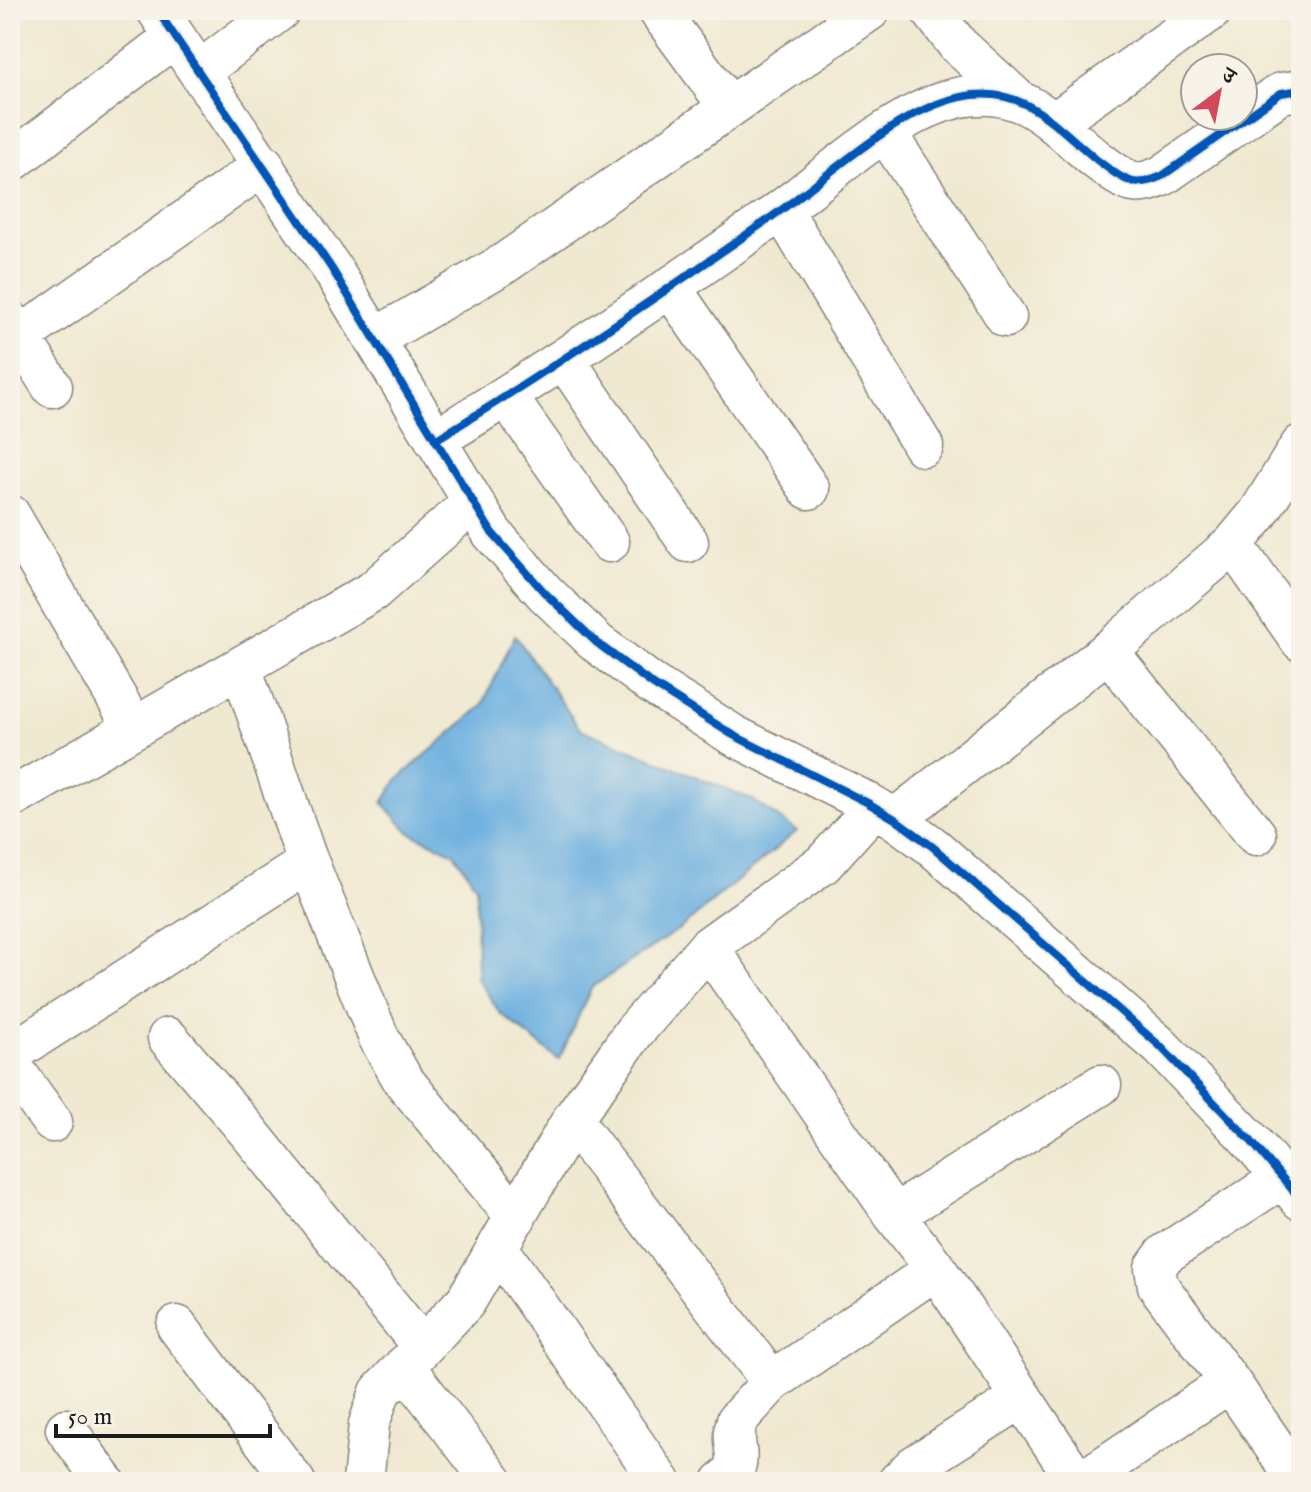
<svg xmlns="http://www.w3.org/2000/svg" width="1311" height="1492" font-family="'IM FELL English','Noto Serif Devanagari',serif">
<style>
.water{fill:#69aedf;stroke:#42657e;stroke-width:2}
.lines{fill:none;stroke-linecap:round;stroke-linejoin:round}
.minor-casing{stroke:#868276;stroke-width:43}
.minor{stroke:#fff;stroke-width:40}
.cycleway-casing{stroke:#f7f3e8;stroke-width:13}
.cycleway{stroke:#0057b8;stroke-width:8}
</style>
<rect width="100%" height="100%" fill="#f7f3e8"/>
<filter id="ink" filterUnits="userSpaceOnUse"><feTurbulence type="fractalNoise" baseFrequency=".0125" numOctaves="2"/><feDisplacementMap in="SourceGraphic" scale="16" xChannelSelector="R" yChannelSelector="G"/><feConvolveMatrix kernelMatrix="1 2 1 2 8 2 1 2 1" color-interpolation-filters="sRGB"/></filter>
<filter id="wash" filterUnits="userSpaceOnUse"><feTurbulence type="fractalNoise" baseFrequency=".006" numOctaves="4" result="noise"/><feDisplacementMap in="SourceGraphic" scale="32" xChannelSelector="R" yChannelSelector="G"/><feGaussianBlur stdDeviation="1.8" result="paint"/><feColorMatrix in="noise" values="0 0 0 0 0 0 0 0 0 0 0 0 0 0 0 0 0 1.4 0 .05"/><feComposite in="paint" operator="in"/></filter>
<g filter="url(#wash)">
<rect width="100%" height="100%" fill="#f0e9d1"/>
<!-- water -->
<path class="water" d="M 515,635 L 580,729 L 753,800 L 797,831 L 682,927 L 591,988 L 559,1060 L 500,1013 L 477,978 L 476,886 L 454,853 L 409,832 L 383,803 L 397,780 L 482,706 Z"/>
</g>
<g filter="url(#ink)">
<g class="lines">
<defs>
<path id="minor" d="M 157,10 L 332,269 L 492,533 L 545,593 L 597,643 L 652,684 L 733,735 L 868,803 L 895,819 L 933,847 L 1160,1046 L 1251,1141 L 1301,1200
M 658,10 L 729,107
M 931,10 L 958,45 L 1018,100
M 199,72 L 280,10
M 1055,122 L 1212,10
M 886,133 L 1006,317
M 10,163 L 174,37
M 782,210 L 923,446
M 671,288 L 809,489
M 10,321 L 52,387
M 21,336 L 264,165
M 374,339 L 505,263 L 870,10
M 565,360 L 688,542
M 507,397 L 609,542
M 435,440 C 551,370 662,294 773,216 C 827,178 896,110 961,97 C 1024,84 1054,125 1097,160 C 1108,168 1119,178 1133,182 C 1143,184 1153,180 1162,176 L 1281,93 L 1301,90
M 10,515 L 134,728
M 1233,544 L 1301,641
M 1108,651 L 1256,835
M 241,667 L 305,854 L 379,1038 L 403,1080 L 516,1217
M 10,799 L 373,591 L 473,502
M 895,819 L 1108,651 L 1233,544 L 1258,514 L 1301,445
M 708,947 L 894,1215 L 936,1269 L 1078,1482
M 168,1038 L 247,1130 L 422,1346
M 10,1054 L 308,863
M 10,1064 L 52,1122
M 572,1120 L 772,1382 L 936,1269
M 1282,1178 L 1165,1254 L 1155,1268 L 1158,1286 L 1230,1382 L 1299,1482
M 894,1215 L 1101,1085
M 498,1248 L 661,1482
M 177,1326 L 295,1482
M 404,1366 L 493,1482
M 66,1429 L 105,1482
M 363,1482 L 369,1424 L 380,1392 L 466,1301 L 572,1120 L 634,1032 L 708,947 L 823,864 L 874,807
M 722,1482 C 750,1462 728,1447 737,1420 L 772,1382
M 898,1482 L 914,1466 L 1021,1398
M 1081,1482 L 1230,1382"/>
</defs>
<!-- minor casing -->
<use href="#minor" class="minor-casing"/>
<!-- minor -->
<use href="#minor" class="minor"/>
<defs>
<path id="cycleway" d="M 157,10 L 332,269 L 492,533 L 545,593 L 597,643 L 652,684 L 733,735 L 868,803 L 895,819 L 933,847 L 1160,1046 L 1251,1141 L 1301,1200
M 435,440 C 551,370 662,294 773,216 C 827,178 896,110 961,97 C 1024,84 1054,125 1097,160 C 1108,168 1119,178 1133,182 C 1143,184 1153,180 1162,176 L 1281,93 L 1301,90"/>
</defs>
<!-- cycleway casing -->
<use href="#cycleway" class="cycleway-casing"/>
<!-- cycleway -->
<use href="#cycleway" class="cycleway"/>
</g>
</g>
<!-- margin -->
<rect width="1311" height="1492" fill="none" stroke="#f7f3e8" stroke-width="40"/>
<!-- north arrow -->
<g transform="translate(1219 92) rotate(32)"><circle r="38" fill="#f7f3e8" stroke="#9f9d96" stroke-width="2"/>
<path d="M0-6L14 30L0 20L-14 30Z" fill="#d1495b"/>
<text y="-12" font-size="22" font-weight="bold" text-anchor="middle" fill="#1c1c1c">उ</text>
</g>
<!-- scale -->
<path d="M56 1424v12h214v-12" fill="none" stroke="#1c1c1c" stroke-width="4"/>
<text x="68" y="1424" font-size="24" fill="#1c1c1c" stroke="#f7f3e8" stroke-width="6" paint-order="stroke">50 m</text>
</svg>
